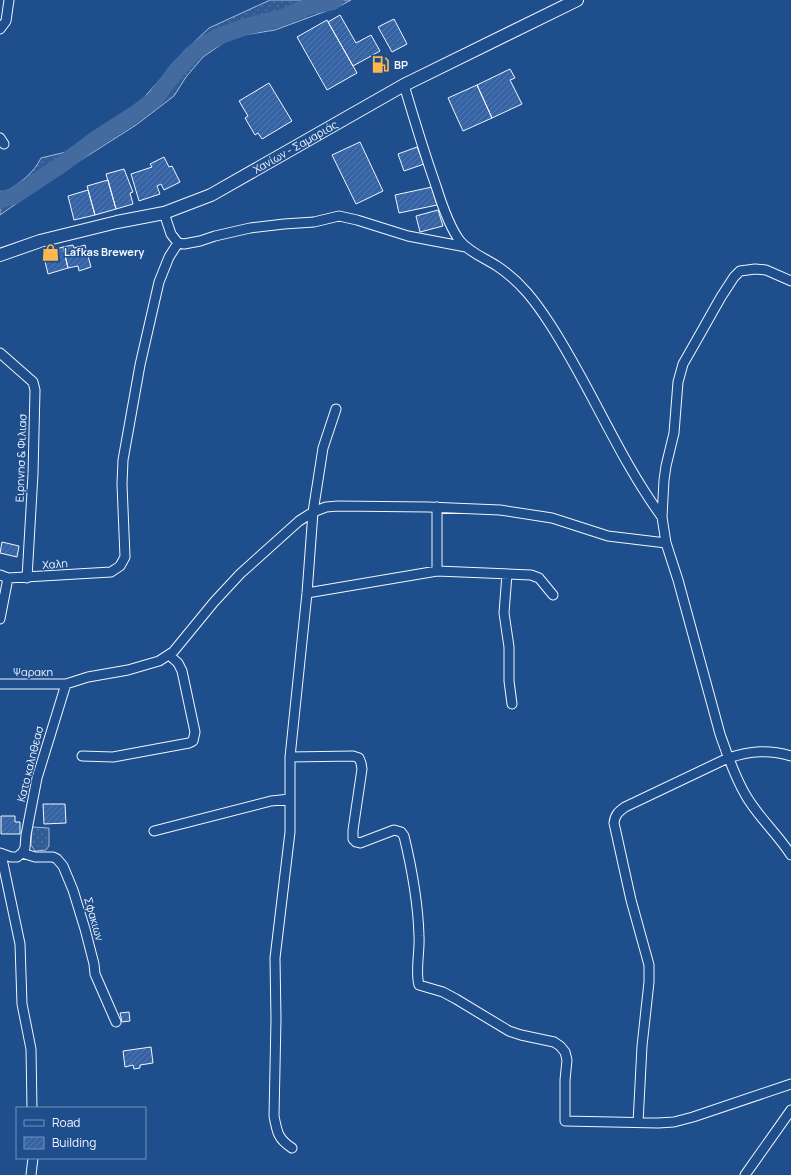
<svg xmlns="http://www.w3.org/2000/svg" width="791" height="1175" font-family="Manrope,sans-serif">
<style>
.grass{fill:url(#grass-dots);stroke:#a8bbd7}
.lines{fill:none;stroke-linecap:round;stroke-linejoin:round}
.river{stroke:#446ba0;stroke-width:17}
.building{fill:url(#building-hatch);stroke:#f2f6ff}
.street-casing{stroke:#f2f6ff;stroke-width:11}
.secondary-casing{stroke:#f2f6ff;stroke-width:14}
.street{stroke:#1f4e8c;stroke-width:9}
.secondary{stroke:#1f4e8c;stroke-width:12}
.labels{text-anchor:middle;stroke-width:3;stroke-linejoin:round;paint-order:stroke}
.poi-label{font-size:11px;font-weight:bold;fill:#f2f6ff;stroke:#1f4e8c;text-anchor:start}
.street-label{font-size:11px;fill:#f2f6ff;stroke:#1f4e8c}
</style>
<defs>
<pattern id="grass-dots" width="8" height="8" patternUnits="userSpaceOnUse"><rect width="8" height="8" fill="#305b95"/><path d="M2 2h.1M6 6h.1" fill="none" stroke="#4e73a5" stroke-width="1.8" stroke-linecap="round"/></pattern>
<pattern id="building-hatch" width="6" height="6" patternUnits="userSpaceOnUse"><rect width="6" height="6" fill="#3563a3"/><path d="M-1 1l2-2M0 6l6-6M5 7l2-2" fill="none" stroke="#537ab1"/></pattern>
</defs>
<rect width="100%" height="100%" fill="#1f4e8c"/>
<!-- grass -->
<path class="grass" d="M 270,0 L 351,0 L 340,6 L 275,30 L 232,37 L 203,57 L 186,77 L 174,96 L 136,125 L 62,172 L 0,215 L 0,191 L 5,192 C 20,183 33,174 41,158 L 66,152 L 140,102 L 190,46 L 209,28 Z
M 32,827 L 49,828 L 49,846 L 46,850 L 35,851 L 31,845 Z"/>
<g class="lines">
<!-- river -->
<path class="river" d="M 0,200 L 14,196 L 61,165 L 93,141 L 135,114 L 155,99 L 176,71 L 191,55 L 205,44 L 222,35 L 245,27 L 281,18 L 310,6 L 332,2 L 335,0"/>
</g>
<!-- building -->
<path class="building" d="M 340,15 L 356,43 L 371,35 L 380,51 L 353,66 L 328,22 Z
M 394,19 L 407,44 L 392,52 L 378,27 Z
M 327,20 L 357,73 L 327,90 L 297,37 Z
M 510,69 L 515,78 L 510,80 L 522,104 L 492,118 L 477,85 Z
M 269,83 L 292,121 L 262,139 L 258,133 L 255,135 L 245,118 L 248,116 L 239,101 Z
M 477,85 L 492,118 L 463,131 L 448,98 Z
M 360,142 L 383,191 L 356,204 L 332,155 Z
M 417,147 L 424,164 L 404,171 L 398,154 Z
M 164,157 L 169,167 L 172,166 L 180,182 L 164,190 L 161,184 L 157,186 L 160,194 L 139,201 L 131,174 L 152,167 L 150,164 Z
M 124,169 L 133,192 L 130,193 L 133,204 L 116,209 L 106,174 Z
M 108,180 L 116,209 L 95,215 L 87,186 Z
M 432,187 L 437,205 L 399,213 L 395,195 Z
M 88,190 L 95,215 L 74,220 L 68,196 Z
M 438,210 L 443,226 L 420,232 L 416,216 Z
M 73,245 L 74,248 L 85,245 L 91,267 L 79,271 L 78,266 L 68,268 L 63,247 Z
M 63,247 L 68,268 L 48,274 L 43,253 Z
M 2,542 L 19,546 L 17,557 L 0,553 Z
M 43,804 L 65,804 L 66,823 L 44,824 Z
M 1,816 L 15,816 L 15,822 L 20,822 L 20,834 L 1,834 Z
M 129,1012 L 130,1021 L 122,1022 L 120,1013 Z
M 151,1047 L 153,1063 L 140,1065 L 140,1068 L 134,1069 L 133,1065 L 125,1067 L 123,1051 Z"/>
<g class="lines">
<defs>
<path id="street" d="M 0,29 L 6,21 L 9,0
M 404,85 C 414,119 424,152 436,186 C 441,202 450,228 460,241 C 470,253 485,258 497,266 C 521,282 535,301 550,324 C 591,387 618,457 662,517
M 0,138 L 4,144
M 164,213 L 171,234 L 178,243 L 184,244 L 200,241 L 215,236 L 250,228 L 284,224 L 314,222 L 339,216 L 357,220 L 408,236 L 466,247
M 791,281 L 766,270 L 755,269 L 740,271 L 734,277 L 721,297 L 695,343 L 683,364 L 678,382 L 674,433 L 666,466 L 664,480 L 662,517 L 666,543 L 678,580 L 720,734 C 727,754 734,775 745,794 C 757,816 777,833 791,855
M 0,353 L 33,382 L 35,390 L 33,474 L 27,578
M 437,571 L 437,507
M 507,574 L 504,613 L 509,647 L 509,681 L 512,704
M 0,575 L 8,578 L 111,572 L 120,566 L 125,557 L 122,484 L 123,460 L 140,365 L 159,282 L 169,257 L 178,243
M 307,593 L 437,571 L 531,575 L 539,578 L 553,595
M 0,619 L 8,578
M 0,684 L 66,684 L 88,677 L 128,670 L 159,661 L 173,652 L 214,602 L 240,574 L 299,521 L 313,512 L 326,507 L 338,506 L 428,507 L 500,510 L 552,518 L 608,536 L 666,543
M 82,756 L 113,757 L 189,743 L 193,741 L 195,732 L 182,671 L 178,663 L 169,655
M 290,757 L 353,756 L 359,758 L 361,763 L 362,769 L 353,830 L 353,839 L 356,842 L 360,843 L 394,830 L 401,832 L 404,836 C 412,869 418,902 419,936 C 420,951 415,971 419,985 L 443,992 L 456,999 L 509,1031 L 521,1035 L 554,1042 L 560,1046 L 565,1052 L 567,1060 L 565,1080 L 565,1121 L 658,1123 L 674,1122 L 693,1117 L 791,1084
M 154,831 L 271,801 L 290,799
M 0,853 L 11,857 L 17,857 L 22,853 L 25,848 L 26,835 L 37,778 L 66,684
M 22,853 L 35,857 L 53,857 L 57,859 L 63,866 L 73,890 L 85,929 L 94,964 L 95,974 L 116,1022
M 1,854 L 20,944 L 22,1004 L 31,1049 L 32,1108
M 638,1123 L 642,1046 L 649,982 L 649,965 L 631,900 L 614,823 C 615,815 618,812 625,807 L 728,758 C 750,751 769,749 791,756
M 292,1148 C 278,1139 277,1132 274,1116 L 276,1019 L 275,958 L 290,832 L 290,757 L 307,593 L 313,512 L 323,448 L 336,409
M 31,1175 L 33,1158
M 745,1175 L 791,1110"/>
<g id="secondary">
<path id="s1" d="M 0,255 L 40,241 L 117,222 L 164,213 L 211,195 L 404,85 L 577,0"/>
</g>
</defs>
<!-- street casing -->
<use href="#street" class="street-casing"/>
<!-- secondary casing -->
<use href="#secondary" class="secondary-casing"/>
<!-- street -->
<use href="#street" class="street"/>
<!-- secondary -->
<use href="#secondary" class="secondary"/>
</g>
<!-- icons -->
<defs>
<symbol id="fuel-bare" viewBox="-9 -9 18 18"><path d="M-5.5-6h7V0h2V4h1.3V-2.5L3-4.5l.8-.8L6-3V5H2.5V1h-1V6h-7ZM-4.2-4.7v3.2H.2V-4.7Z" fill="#ffb74d" stroke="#1f4e8c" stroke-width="2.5" paint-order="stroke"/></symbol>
<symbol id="shop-bare" viewBox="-9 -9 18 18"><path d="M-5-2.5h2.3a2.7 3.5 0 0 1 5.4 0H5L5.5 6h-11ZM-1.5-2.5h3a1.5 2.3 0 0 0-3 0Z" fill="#ffb74d" stroke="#1f4e8c" stroke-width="2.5" paint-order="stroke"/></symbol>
</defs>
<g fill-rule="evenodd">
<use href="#fuel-bare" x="368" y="52" width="25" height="25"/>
<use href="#shop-bare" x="38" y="240" width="25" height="25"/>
</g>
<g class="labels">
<!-- poi labels -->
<g class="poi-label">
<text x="394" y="69">BP</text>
<text x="64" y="256">Lafkas Brewery</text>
</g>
<!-- street labels -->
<g class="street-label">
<text dy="4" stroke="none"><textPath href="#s1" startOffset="317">Χανίων - Σαμαριάς</textPath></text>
<text transform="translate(21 458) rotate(-88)" y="4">Ειρηνησ &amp; Φιλιασ</text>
<text transform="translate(55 564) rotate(-4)" y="4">Χαλη</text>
<text x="33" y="676">Ψαρακη</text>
<text transform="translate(30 764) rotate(-76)" y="4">Κατο καληθεασ</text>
<text transform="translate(94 919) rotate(74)" y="4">Σφακιων</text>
</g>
</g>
<!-- legend -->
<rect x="16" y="1107" width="130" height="52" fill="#1f4e8c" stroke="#7391ba"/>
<rect x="24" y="1120" width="20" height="6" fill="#1f4e8c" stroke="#7391ba"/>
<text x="52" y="1127" font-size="12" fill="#f2f6ff">Road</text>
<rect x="24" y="1137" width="20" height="12" fill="url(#building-hatch)" stroke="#7391ba"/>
<text x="52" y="1147" font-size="12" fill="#f2f6ff">Building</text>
</svg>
